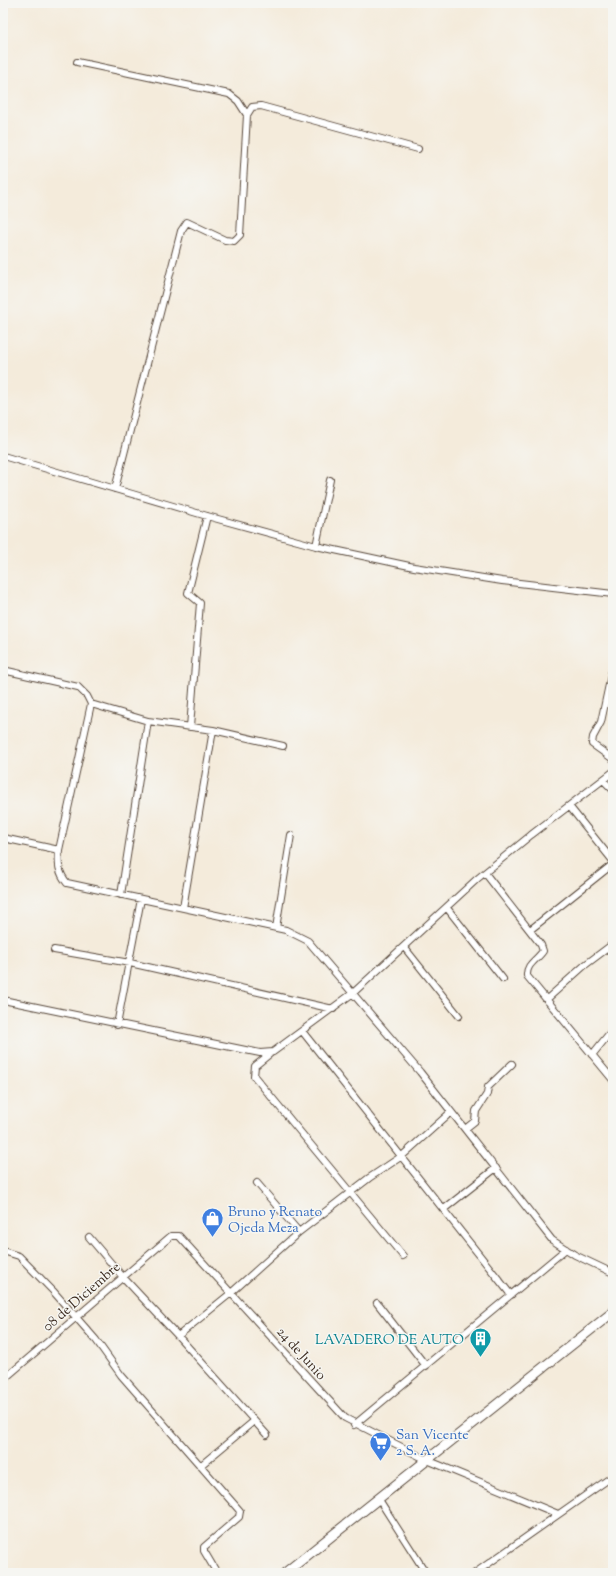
<svg xmlns="http://www.w3.org/2000/svg" width="616" height="1576" font-family="'Sorts Mill Goudy',serif">
<style>
.lines{fill:none;stroke-linecap:round;stroke-linejoin:round}
.street-casing{stroke:#57473a;stroke-width:8}
.primary-casing{stroke:#57473a;stroke-width:11}
.street{stroke:#fff;stroke-width:6}
.primary{stroke:#fff;stroke-width:9}
.labels{text-anchor:middle;stroke-width:3;stroke-linejoin:round;paint-order:stroke}
.shop-label{font-size:14px;fill:#366cbe;stroke:#f6f6f2;text-anchor:start}
.street-label{font-size:14px;fill:#3b2a1e;stroke:#f6f6f2}
.culture-label{font-size:14px;fill:#0d838f;stroke:#f6f6f2;text-anchor:end}
</style>
<rect width="100%" height="100%" fill="#f6f6f2"/>
<filter id="ink" filterUnits="userSpaceOnUse"><feTurbulence type="fractalNoise" baseFrequency=".025" numOctaves="2"/><feDisplacementMap in="SourceGraphic" scale="8" xChannelSelector="R" yChannelSelector="G"/><feConvolveMatrix kernelMatrix="1 2 1 2 8 2 1 2 1" color-interpolation-filters="sRGB"/></filter>
<filter id="wash" filterUnits="userSpaceOnUse"><feTurbulence type="fractalNoise" baseFrequency=".012" numOctaves="4" result="noise"/><feDisplacementMap in="SourceGraphic" scale="16" xChannelSelector="R" yChannelSelector="G"/><feGaussianBlur stdDeviation="0.9" result="paint"/><feColorMatrix in="noise" values="0 0 0 0 0 0 0 0 0 0 0 0 0 0 0 0 0 1.4 0 .05"/><feComposite in="paint" operator="in"/></filter>
<g filter="url(#wash)">
<rect width="100%" height="100%" fill="#f4ebdb"/>
</g>
<g filter="url(#ink)">
<g class="lines">
<defs>
<path id="street" d="M 77,62 L 229,94 L 238,101 L 247,115
M 3,456 L 207,516 L 316,546 L 414,567 L 502,581 L 613,594
M 115,489 L 181,231 L 187,222 L 225,240 L 234,241 L 240,235 L 247,115 L 252,107 L 261,106 L 418,149
M 316,546 L 330,480
M 613,666 L 601,722 L 593,737 L 592,744 L 613,759
M 3,670 L 78,687 L 87,696 L 91,704 L 148,721 L 213,730 L 283,746
M 91,704 L 59,850 C 58,864 58,872 67,883 L 286,930 L 308,941 L 420,1072 L 552,1240 L 575,1255 L 613,1273
M 190,727 L 200,603 L 188,593 L 207,516
M 603,780 L 613,790
M 569,806 L 613,861
M 3,838 L 59,850
M 485,873 L 541,945 L 543,951 C 537,960 526,964 527,976 L 613,1080
M 121,895 L 148,721
M 183,908 L 213,730
M 447,908 L 503,979
M 276,928 L 291,835
M 530,930 L 613,864
M 404,947 L 459,1016
M 54,950 L 130,963 L 333,1009
M 547,999 L 585,965 L 613,944
M 3,1000 L 260,1053 L 273,1052 L 353,993 L 477,879 L 531,835 L 613,772
M 117,1025 L 141,899
M 302,1031 L 511,1295
M 271,1053 L 255,1066 L 254,1076 L 403,1256
M 592,1055 L 613,1029
M 465,1129 L 475,1121 L 476,1111 L 487,1094 L 488,1087 L 512,1064
M 257,1183 L 299,1232
M 444,1209 L 496,1168
M 89,1237 L 122,1276 L 178,1336 L 267,1435
M 3,1251 L 19,1256 L 53,1291 L 96,1340 L 121,1375 L 240,1511 L 239,1517 L 204,1547 L 204,1551 L 217,1573
M 377,1303 L 426,1366
M 178,1336 L 231,1293 L 299,1232 L 369,1178 L 402,1156 L 451,1112
M 3,1380 L 171,1236 L 179,1236 L 345,1418 L 427,1460 L 558,1514
M 354,1425 L 566,1249
M 200,1466 L 254,1421
M 378,1498 L 426,1573
M 475,1573 L 613,1476"/>
<path id="primary" d="M 285,1573 L 613,1312"/>
</defs>
<!-- street casing -->
<use href="#street" class="street-casing"/>
<!-- primary casing -->
<use href="#primary" class="primary-casing"/>
<!-- street -->
<use href="#street" class="street"/>
<!-- primary -->
<use href="#primary" class="primary"/>
</g>
</g>
<!-- icons -->
<defs>
<symbol id="shop-pin" viewBox="-11 -11 22 30"><path d="M0 17L-7.5 6A9.5 9.5 0 1 1 7.5 6Z" fill="#3f7fe0" stroke="#f6f6f2"/><path d="M-5-2.5h2.3a2.7 3.5 0 0 1 5.4 0H5L5.5 6h-11ZM-1.5-2.5h3a1.5 2.3 0 0 0-3 0Z" fill="#fff"/></symbol>
<symbol id="building-pin" viewBox="-11 -11 22 30"><path d="M0 17L-7.5 6A9.5 9.5 0 1 1 7.5 6Z" fill="#0f9aa8" stroke="#f6f6f2"/><path d="M-4-6H4V6H1V3H-1V6H-4ZM-2.5-4.3h1.7v1.8h-1.7ZM.8-4.3h1.7v1.8H.8ZM-2.5-1h1.7V.8h-1.7ZM.8-1h1.7V.8H.8Z" fill="#fff"/></symbol>
<symbol id="supermarket-pin" viewBox="-11 -11 22 30"><path d="M0 17L-7.5 6A9.5 9.5 0 1 1 7.5 6Z" fill="#3f7fe0" stroke="#f6f6f2"/><path d="M-6-5.5h2.5l.6 2H6L4.5 2H-2.5L-4.4-4H-6ZM-1.5 3.2a1.3 1.3 0 1 0 .1 0ZM3 3.2a1.3 1.3 0 1 0 .1 0Z" fill="#fff"/></symbol>
</defs>
<g fill-rule="evenodd">
<use href="#shop-pin" x="200" y="1206" width="25" height="34"/>
<use href="#building-pin" x="468" y="1326" width="25" height="34"/>
<use href="#supermarket-pin" x="368" y="1430" width="25" height="34"/>
</g>
<g class="labels">
<!-- shop labels -->
<g class="shop-label">
<text x="228" y="1216">Bruno y Renato<tspan x="228" dy="16">Ojeda Meza</tspan></text>
<text x="396" y="1439">San Vicente<tspan x="396" dy="16">2 S. A.</tspan></text>
</g>
<!-- street labels -->
<g class="street-label">
<text transform="translate(81 1296) rotate(-41)" y="5">08 de Diciembre</text>
<text transform="translate(302 1353) rotate(48)" y="5">24 de Junio</text>
</g>
<!-- culture labels -->
<g class="culture-label">
<text x="464" y="1344">LAVADERO DE AUTO</text>
</g>
</g>
<!-- margin -->
<rect width="616" height="1576" fill="none" stroke="#f6f6f2" stroke-width="16"/>
</svg>
